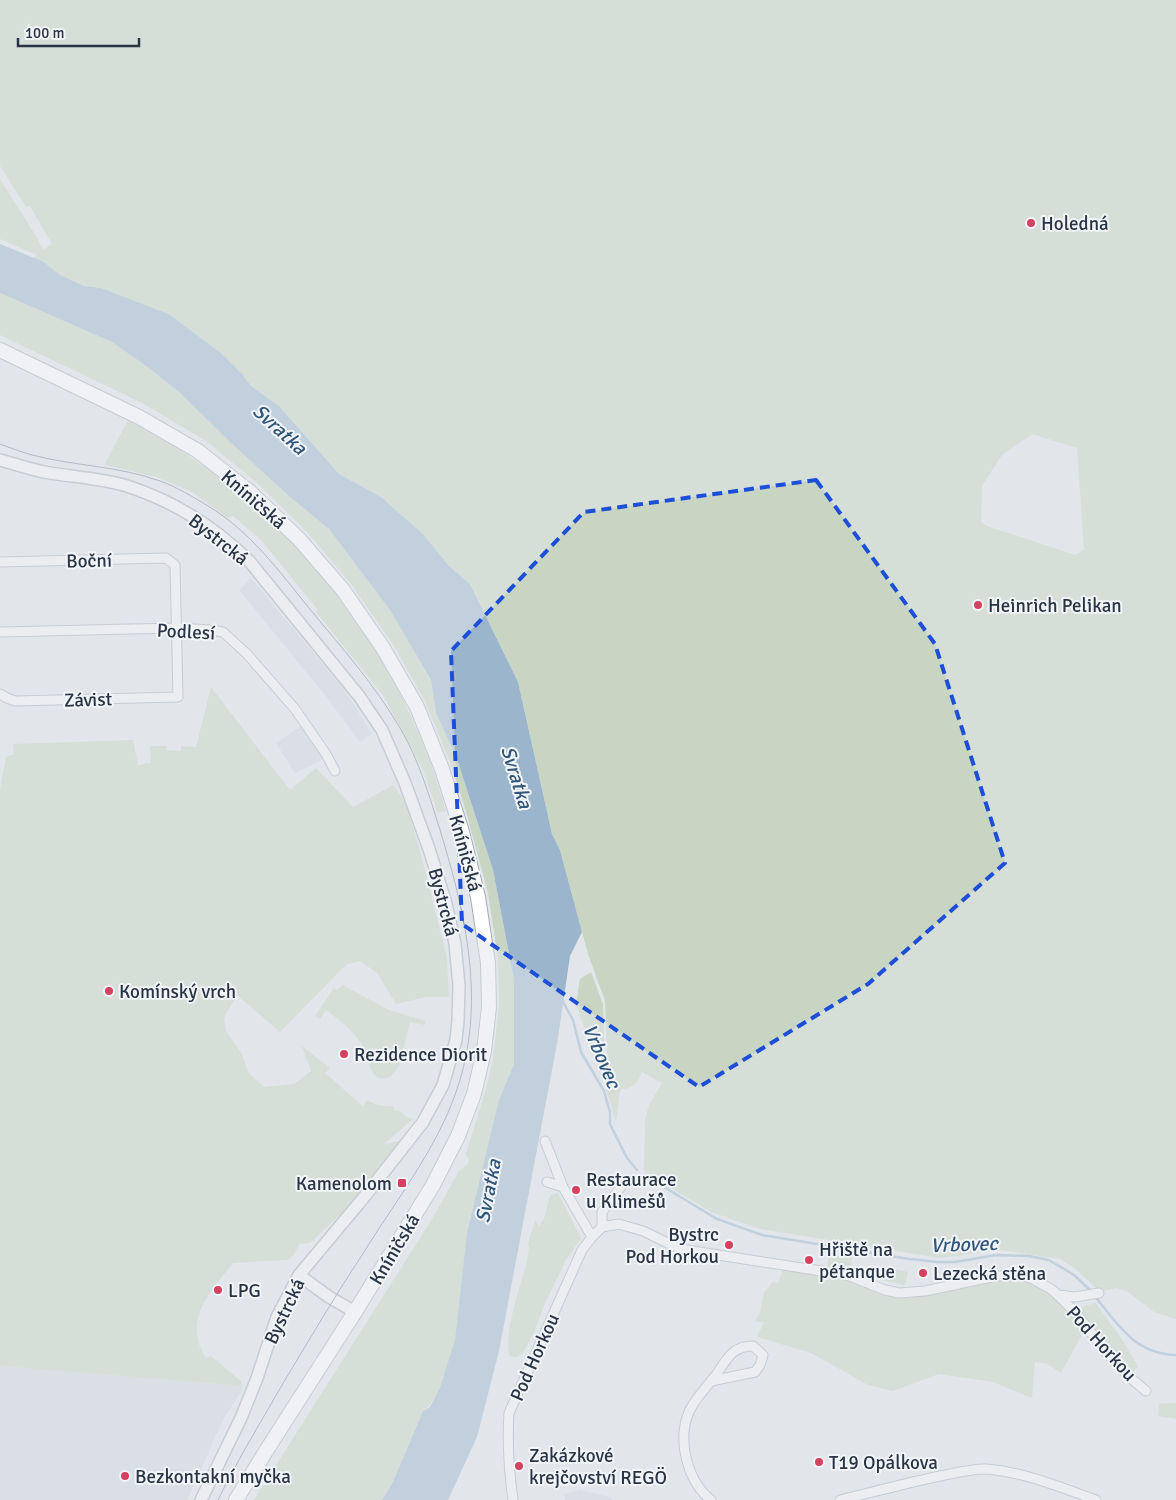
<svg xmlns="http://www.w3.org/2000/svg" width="1176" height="1500" font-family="Signika,sans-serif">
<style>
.built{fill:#d0d5dd}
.green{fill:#c8d5c2;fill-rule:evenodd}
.water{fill:#9bb6cc}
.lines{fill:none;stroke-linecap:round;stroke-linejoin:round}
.stream{stroke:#9bb6cc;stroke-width:2.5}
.minor-casing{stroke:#a7adb6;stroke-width:11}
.tertiary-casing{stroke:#a7adb6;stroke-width:14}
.secondary-casing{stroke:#a7adb6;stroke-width:16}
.minor{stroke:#f5f6f9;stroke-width:9}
.tertiary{stroke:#f5f6f9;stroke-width:11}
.secondary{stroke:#fff;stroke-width:14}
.tram{stroke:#7a8695;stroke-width:1}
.marked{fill:none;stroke:#1d4ed8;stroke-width:4;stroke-dasharray:10 6;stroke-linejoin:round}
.poi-dot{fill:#d54261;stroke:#f2f5f8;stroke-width:2}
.labels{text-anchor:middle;stroke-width:4;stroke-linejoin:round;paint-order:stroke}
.poi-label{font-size:19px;fill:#293444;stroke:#f2f5f8;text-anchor:start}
.street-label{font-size:19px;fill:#293444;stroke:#f2f5f8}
.water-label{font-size:20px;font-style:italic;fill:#31567a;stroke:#f2f5f8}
</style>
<rect width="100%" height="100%" fill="#e2e6eb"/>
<!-- built -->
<path class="built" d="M 251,578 L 346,692 L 372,734 L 360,742 L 325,695 L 239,590 Z
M 302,725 L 324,759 L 295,773 L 276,743 Z
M 0,1366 L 242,1386 L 242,1390 L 223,1420 L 187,1500 L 0,1500 Z
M 580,1490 L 610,1497 L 613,1500 L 565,1500 L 564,1494 Z"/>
<!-- green -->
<path class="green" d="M 0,0 L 1176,0 L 1176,1319 L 1154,1312 L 1128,1292 L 1117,1288 L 1099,1292 L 1097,1289 L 1078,1271 L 1060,1259 L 1001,1250 L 940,1258 L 760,1229 L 711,1212 L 644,1172 L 645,1119 L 649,1105 L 662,1083 L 642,1072 C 638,1084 633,1088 620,1090 L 616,1122 L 605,1086 L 608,1075 L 605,1001 L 588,954 L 560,850 L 552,834 L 518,682 L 470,584 L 449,566 L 423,534 L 381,497 L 339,474 L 279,406 L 251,386 L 242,374 L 221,353 L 169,314 L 101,288 L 84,286 L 60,275 L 44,262 L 33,258 L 37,255 L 0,239 L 0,179 L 36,236 L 43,250 L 52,244 L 30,206 L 26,207 L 0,166 ZM 1032,434 L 1077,448 L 1084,550 L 1075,555 L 987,526 L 981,522 L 982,486 L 1002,455 Z
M 0,293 L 112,342 L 149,368 L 179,392 L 230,442 L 290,497 L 329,529 L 390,610 L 431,680 L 436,713 L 457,759 L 493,870 L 514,980 L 514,1064 L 499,1100 L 455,1340 C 449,1362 443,1398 423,1411 L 392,1484 L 382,1500 L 254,1500 L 432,1219 L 459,1171 L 468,1164 L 469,1159 L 466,1154 L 487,1085 L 493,1059 L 499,1005 L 498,958 L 488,893 L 465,808 L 450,762 L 425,701 L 394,646 L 351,584 L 307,532 L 256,482 L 206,441 L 144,404 L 0,335 Z
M 128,420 L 175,447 L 220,477 L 245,498 L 292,542 L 340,598 L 381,657 L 401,695 L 427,751 L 446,811 L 438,813 L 423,770 L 383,695 L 316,612 L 317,609 L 261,540 L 233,516 L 228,518 L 192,492 L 156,477 L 106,465 L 106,462 Z
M 211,687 L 290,790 L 316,768 L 353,807 L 393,785 L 405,802 L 419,847 L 447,958 L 449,997 L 426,997 L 396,1004 L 377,973 L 360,961 L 347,964 L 280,1032 L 237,995 L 224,1018 L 226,1031 L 242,1054 L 248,1072 L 264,1087 L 294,1084 L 311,1071 L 302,1046 L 330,1068 L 325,1073 L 363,1106 L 367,1100 C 376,1105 383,1107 393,1106 L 395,1111 L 399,1110 L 406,1117 L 413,1119 L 384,1144 L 403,1140 L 343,1212 L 310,1243 L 299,1244 L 294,1255 L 287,1260 L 233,1263 C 216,1285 191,1310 198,1340 C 199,1346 203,1353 206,1358 L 211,1356 L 241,1381 L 242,1386 L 0,1366 L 0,789 L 6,757 L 14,754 L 13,744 L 133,740 L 138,765 L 151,763 L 150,746 L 166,746 L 166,750 L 181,751 L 181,746 L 196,747 Z
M 591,972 L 603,1004 L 605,1077 L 601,1078 L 576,1004 L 580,979 Z
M 343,985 L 389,1010 L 425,1021 L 425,1025 L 410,1022 L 399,1066 L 391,1076 C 385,1079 378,1080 374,1074 C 368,1068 369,1059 366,1052 C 357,1033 342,1022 326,1010 L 320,1019 L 315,1016 L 334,988 L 337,990 Z
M 558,1193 L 581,1238 L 566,1260 L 546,1301 L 534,1332 L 523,1353 L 517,1357 L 510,1356 C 502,1341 520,1285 525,1269 C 527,1262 528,1254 529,1246 L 528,1244 L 535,1220 L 539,1226 C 548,1217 545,1205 551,1195 Z
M 829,1254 L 852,1258 L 850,1270 L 827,1266 Z
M 879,1266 L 908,1272 L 905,1285 L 876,1279 Z
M 783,1269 C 814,1273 843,1278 872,1287 L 872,1291 L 898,1297 L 910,1298 L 974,1283 L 1009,1278 L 1030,1283 L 1049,1293 L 1067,1309 L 1078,1323 L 1077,1324 L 1084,1331 L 1061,1373 L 1047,1364 L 1035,1362 L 1032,1398 L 993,1382 L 939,1374 L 893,1391 L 868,1385 L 811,1353 L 757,1337 L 764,1322 L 755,1322 L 760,1312 L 764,1292 L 773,1282 L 778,1283 Z
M 1095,1302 L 1121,1338 L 1138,1366 L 1131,1375 L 1121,1364 L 1077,1311 L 1088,1304 L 1090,1305 Z
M 1172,1403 L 1176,1403 L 1176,1419 L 1158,1416 L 1159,1404 Z"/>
<!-- water -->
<path class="water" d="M 0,244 L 44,262 L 60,275 L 84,286 L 101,288 L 169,314 L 221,353 L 242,374 L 251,386 L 279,406 L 339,474 L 381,497 L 423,534 L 449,566 L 470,584 L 518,682 L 552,834 L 560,850 L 582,932 L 570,956 L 558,1038 L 499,1351 L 477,1437 L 448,1500 L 382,1500 L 392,1484 L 423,1411 L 430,1407 L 440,1388 L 455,1340 L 467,1233 L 499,1100 L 514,1064 L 514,980 L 493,870 L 457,759 L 436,713 L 431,680 L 390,610 L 329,529 L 290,497 L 230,442 L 179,392 L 149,368 L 112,342 L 0,293 Z"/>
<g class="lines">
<!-- stream -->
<path class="stream" d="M 562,1000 L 573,1020 L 581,1052 L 604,1091 L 610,1112 L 610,1124 L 627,1158 L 637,1170
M 644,1175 L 717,1219 L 762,1235 L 909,1259 L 938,1262 L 955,1262 L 996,1255 L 1029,1256 L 1049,1260 L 1074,1275 L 1091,1291
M 1094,1295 C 1117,1324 1135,1354 1176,1355"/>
<defs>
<path id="minor" d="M 0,562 L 166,558 L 175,565 L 178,697 L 15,701 L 7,698 L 0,694
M 0,632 L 176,628 L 212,630 L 223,632 L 247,654 L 295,709 L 326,754 L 335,771
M 545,1141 L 563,1187 L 592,1237
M 547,1182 L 563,1187
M 602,1227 L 602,1212 L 623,1184
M 1058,1295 L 1076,1313 L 1109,1356 L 1127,1375 L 1146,1391
M 513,1500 C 509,1471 507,1442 509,1413 L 582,1250 L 592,1237 L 602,1227 L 619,1224 L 643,1231 L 680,1249 L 847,1275 L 885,1290 L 899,1293 L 925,1291 L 996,1276 L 1020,1275 L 1031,1278 L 1051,1289 L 1058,1295 L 1075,1297 L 1099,1293
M 711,1500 C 687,1481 677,1440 689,1412 C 694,1400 708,1385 716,1375 C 727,1359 732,1346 753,1346 L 763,1355 L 760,1365 L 755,1372 L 711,1381
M 840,1500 C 873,1492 907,1483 940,1476 C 955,1473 971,1469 986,1469 C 1024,1472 1060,1487 1096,1500"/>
<path id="tertiary" d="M 0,460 C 15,464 29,469 44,472 C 72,477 101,478 127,486 C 173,501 216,528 250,562 L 359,696 L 382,730 L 405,783 L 429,849 L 445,900 L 455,943 L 459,986 L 458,1021 L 456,1040 L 443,1085 L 423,1122 L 365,1196 L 299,1275 L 277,1317 L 257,1378 L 241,1418 L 201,1500
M 299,1275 L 329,1297 L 355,1312"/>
<path id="secondary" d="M 0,350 L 139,417 L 198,451 L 250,492 L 299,539 L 343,590 L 383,648 L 417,707 L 442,769 L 462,832 L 478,897 L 488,963 L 489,1007 L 484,1051 L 474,1094 L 458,1136 L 433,1185 L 355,1312 L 266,1451 L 236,1500"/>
</defs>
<!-- minor casing -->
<use href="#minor" class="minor-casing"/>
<!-- tertiary casing -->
<use href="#tertiary" class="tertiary-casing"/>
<!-- secondary casing -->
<use href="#secondary" class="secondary-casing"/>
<!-- minor -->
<use href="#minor" class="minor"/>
<!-- tertiary -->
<use href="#tertiary" class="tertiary"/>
<!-- secondary -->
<use href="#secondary" class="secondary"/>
<!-- tram -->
<path class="tram" d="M 0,444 C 11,448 21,452 32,455 C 74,466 119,466 160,481 C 177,487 193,497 208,506 C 250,531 279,571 309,608 C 341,647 375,685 400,728 C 419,760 429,795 440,830 C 466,915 487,1005 456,1092 C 437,1148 395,1202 364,1252 C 336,1294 311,1337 285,1380 C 262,1420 238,1459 218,1500"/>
</g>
<!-- marked area -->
<path d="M0 0H1176V1500H0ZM 816,480 L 935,644 L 1005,863 L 868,984 L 699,1087 L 462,924 L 451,651 L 584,512 Z" fill="#e2e6eb" fill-opacity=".55" fill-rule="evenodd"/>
<path class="marked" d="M 816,480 L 935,644 L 1005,863 L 868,984 L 699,1087 L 462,924 L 451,651 L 584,512 Z"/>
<!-- markers -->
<g class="poi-dot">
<circle cx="1031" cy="223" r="5"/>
<circle cx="978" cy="605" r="5"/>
<circle cx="109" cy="991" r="5"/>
<circle cx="344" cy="1054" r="5"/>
<rect x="397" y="1178" width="10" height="10" rx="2.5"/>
<circle cx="576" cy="1190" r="5"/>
<circle cx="729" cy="1245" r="5"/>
<circle cx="809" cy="1260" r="5"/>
<circle cx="923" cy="1273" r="5"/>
<circle cx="218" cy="1290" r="5"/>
<circle cx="819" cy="1462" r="5"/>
<circle cx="519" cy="1466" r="5"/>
<circle cx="125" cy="1476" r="5"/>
</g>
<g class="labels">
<!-- poi labels -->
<g class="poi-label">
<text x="1041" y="230">Holedná</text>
<text x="988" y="612">Heinrich Pelikan</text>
<text x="119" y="998">Komínský vrch</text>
<text x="354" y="1061">Rezidence Diorit</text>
<text x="586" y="1186">Restaurace<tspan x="586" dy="22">u Klimešů</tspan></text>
<text x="392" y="1190" text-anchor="end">Kamenolom</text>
<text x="719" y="1241" text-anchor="end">Bystrc<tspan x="719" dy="22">Pod Horkou</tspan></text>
<text x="819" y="1256">Hřiště na<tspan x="819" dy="22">pétanque</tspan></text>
<text x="933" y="1280">Lezecká stěna</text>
<text x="228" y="1297">LPG</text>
<text x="529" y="1462">Zakázkové<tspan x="529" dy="22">krejčovství REGÖ</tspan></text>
<text x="829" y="1469">T19 Opálkova</text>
<text x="135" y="1483">Bezkontakní myčka</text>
</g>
<!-- street labels -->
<g class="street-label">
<text transform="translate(254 499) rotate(41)" y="7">Kníničská</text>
<text transform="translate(219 539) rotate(38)" y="7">Bystrcká</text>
<text transform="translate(89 560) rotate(-1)" y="7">Boční</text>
<text transform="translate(186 631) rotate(3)" y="7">Podlesí</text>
<text transform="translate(88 699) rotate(-2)" y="7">Závist</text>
<text transform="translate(466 853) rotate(75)" y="7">Kníničská</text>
<text transform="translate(444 902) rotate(75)" y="7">Bystrcká</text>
<text transform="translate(394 1249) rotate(-59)" y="7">Kníničská</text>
<text transform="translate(284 1311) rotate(-65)" y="7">Bystrcká</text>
<text transform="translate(1102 1343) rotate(48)" y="7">Pod Horkou</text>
<text transform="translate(534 1357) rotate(-66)" y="7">Pod Horkou</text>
</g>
<!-- water labels -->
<g class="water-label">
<text transform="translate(280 429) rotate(42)" y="7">Svratka</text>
<text transform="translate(517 777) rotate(73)" y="7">Svratka</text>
<text transform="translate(602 1056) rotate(67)" y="7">Vrbovec</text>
<text transform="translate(488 1191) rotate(-79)" y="7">Svratka</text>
<text transform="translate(964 1244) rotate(-2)" y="7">Vrbovec</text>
</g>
</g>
<!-- scale -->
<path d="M18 38v8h121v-8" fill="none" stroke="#293444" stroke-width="2.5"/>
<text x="25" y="38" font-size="15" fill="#293444" stroke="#f2f5f8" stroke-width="4" paint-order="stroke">100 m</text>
</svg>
